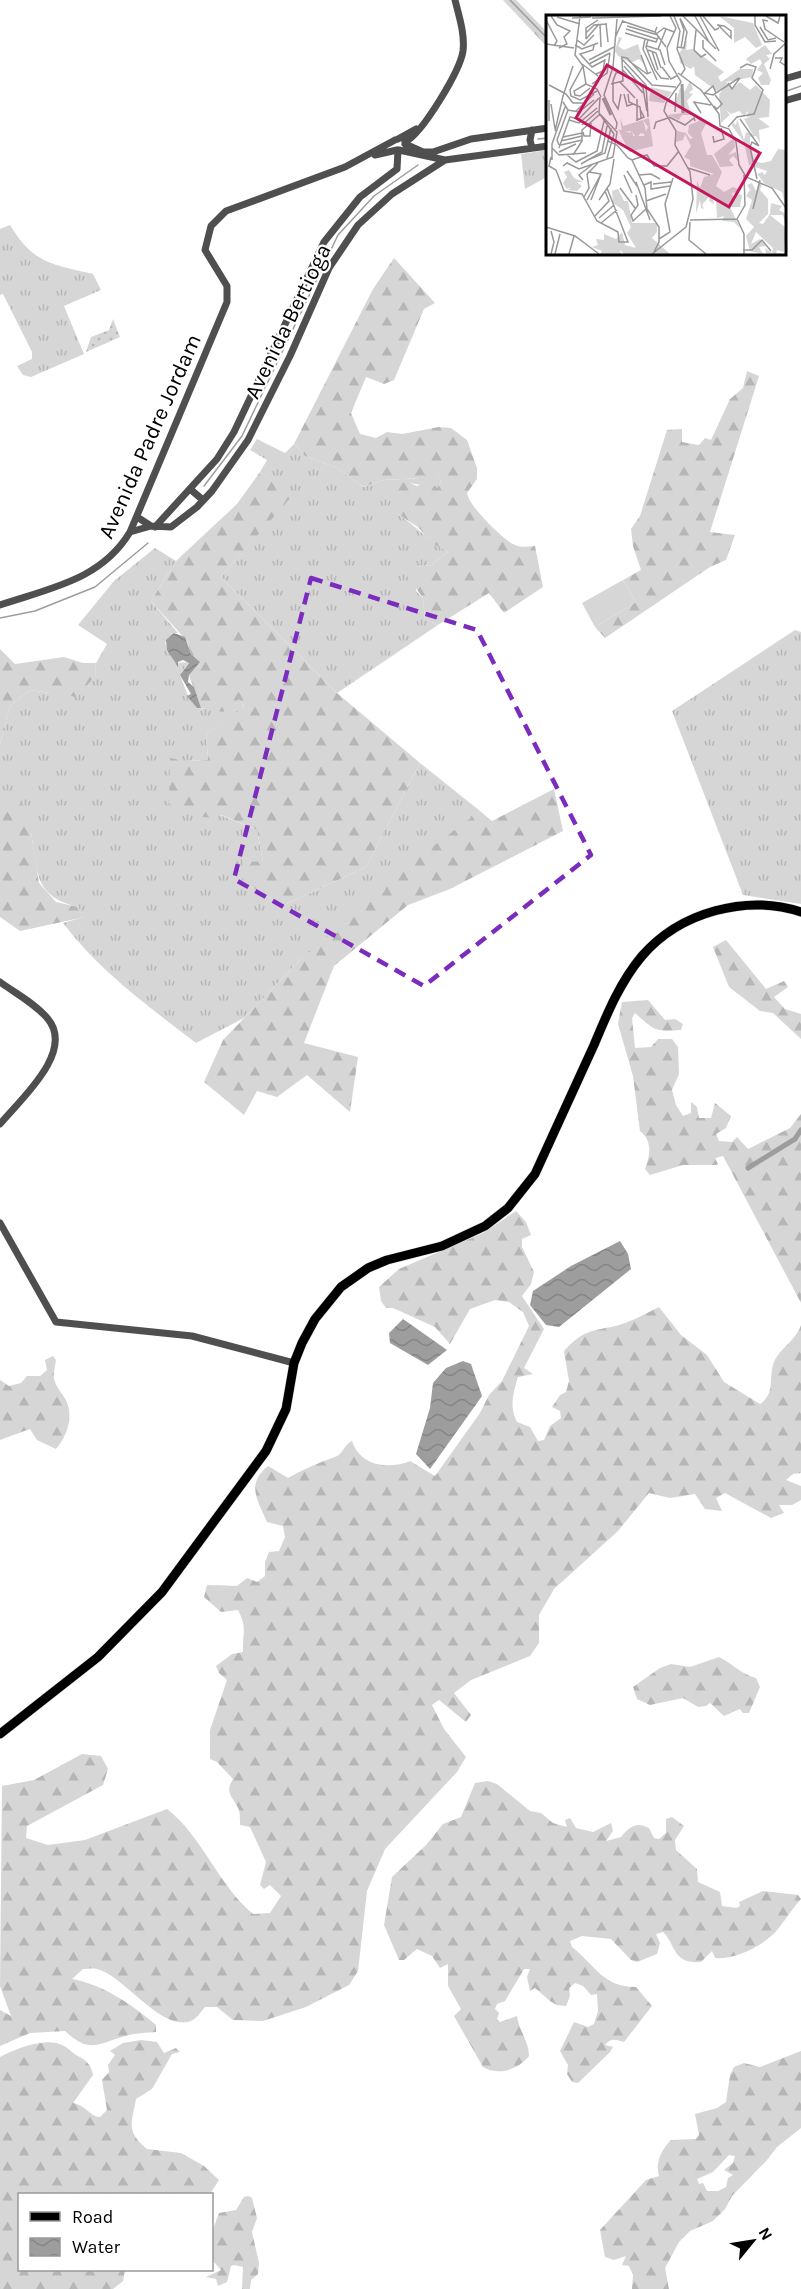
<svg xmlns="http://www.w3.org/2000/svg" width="801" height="2289" font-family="Karla,sans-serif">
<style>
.grass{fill:url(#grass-tufts)}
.forest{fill:url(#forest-firs);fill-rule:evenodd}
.park{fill:#d6d6d6}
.garden{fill:url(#garden-dots)}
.water{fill:url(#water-waves)}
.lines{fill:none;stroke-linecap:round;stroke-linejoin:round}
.stream{stroke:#9d9d9d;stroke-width:1.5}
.canal{stroke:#9d9d9d;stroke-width:5}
.primary-casing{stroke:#dbdbdb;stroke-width:10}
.tertiary{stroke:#4f4f4f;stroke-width:7}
.primary{stroke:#000;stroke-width:9}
.marked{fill:none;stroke:#7b2cbf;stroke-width:4.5;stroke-dasharray:12 8;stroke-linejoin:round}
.labels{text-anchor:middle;stroke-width:4.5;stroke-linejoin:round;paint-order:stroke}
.street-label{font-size:22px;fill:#000;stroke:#fff}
.inset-river{fill:none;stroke:#9d9d9d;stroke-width:3}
.inset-road{fill:none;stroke:#999;stroke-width:1.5}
.view{fill:#c2185b;fill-opacity:0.15;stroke:#c2185b;stroke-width:3}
.inset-edge{fill:none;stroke:#000;stroke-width:3}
</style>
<defs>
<pattern id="grass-tufts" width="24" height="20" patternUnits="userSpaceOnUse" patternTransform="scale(1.5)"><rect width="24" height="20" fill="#d6d6d6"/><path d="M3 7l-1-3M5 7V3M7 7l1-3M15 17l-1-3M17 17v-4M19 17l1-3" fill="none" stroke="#b6b6b6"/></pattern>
<pattern id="forest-firs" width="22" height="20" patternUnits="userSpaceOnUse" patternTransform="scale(1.5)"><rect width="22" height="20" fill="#d6d6d6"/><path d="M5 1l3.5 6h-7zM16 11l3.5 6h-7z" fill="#b6b6b6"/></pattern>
<pattern id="garden-dots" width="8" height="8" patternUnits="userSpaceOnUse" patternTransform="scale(1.5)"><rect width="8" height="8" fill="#d6d6d6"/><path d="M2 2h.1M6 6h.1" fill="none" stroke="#b6b6b6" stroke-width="1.8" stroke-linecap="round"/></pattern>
<pattern id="water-waves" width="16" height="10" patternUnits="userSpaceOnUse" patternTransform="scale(1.5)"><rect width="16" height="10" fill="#9d9d9d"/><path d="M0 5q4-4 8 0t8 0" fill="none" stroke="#858585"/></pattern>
</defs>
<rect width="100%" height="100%" fill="#fff"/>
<!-- grass -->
<path class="grass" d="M 547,150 L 547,177 L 525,189 L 521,154 Z
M 10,225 C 34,264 51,264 93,274 L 101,290 L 64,306 L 84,354 L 31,377 L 23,375 L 17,366 L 32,359 L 32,352 L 3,294 L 0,295 L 0,229 Z
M 257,439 L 285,453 L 294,444 L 305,456 L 337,468 L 363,487 L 383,480 L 421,478 L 434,466 L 441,481 L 437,488 L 410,483 L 396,513 C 415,525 429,541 448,552 L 432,565 L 415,567 L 416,591 L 423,598 L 425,619 L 438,625 L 337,693 L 221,577 L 291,496 L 260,472 L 267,460 L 250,450 Z
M 155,548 L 176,561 L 151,601 L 178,633 L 174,633 L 165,643 L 175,663 L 189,662 L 180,675 L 188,696 L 197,708 L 209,709 L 239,698 L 244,708 L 206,734 L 208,760 L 185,761 L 220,815 L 257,830 L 263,862 L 242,881 L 282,906 L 366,867 L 420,763 L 480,811 L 298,962 L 244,1018 L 196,1043 C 148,1006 100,972 63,923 L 84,917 L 78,907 C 33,896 38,872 31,832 L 0,807 L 0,744 L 10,706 L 30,690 L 50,693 L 95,676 L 96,663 L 107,644 L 78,625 L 114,581 Z
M 795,630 L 801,632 L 801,904 L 743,895 L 672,711 Z"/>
<!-- forest -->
<path class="forest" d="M 503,0 L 516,0 L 547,32 L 547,47 Z
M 394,258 L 435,303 L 424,309 L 394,380 L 384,384 L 366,377 L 351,413 L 360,434 L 376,438 L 387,432 L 402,434 L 439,427 L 451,428 L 467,440 L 477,468 L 477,479 L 467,493 C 469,506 499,535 511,543 C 518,548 527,547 535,546 L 543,587 L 504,613 L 489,593 L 438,625 L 425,619 L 423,598 L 407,576 L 415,567 L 432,565 L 448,552 L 432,543 L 418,527 L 396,513 L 388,495 L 392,482 L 410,483 L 417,486 L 429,482 L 437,488 L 441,481 L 434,467 L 421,478 L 383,480 L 363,487 L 337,468 L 305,456 L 294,444 L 373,289 Z
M 747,371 L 759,376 L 710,532 L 735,535 L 726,560 L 710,567 L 605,638 L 595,627 L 636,602 L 623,580 L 641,570 L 633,546 L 631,529 L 640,516 L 667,430 L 682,429 L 682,442 L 699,445 L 705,438 L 711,440 L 730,399 L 743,388 Z
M 260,472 L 292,496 L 221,577 L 337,693 L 420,763 L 366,867 L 282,906 L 242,881 L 244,861 L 263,862 L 257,830 L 221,815 L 211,818 L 178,813 L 169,803 L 170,758 L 185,761 L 208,760 L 206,734 L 244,707 L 239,699 L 223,712 L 201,708 L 189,675 L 199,661 L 191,654 L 187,641 L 151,601 L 176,561 L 237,504 Z
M 0,649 L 15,664 L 64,657 L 83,663 L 96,663 L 95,676 L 77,697 L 30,690 L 10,706 L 0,744 Z
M 554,789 L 563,831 L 450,889 L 408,905 L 334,966 L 304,1043 L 358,1057 L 350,1112 L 307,1075 L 277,1097 L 257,1091 L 244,1115 L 204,1082 L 223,1040 L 298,962 L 415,860 L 480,811 L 492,821 Z
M 20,802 L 31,832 L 39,883 L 56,902 L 78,907 L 85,917 L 20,931 L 0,917 L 0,807 Z
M 726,940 L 766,989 L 784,981 L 788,987 L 774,997 L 785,1009 L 801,1014 L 801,1039 L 773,1013 L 760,1011 L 729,987 L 713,947 Z
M 648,1000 L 665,1020 L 675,1019 L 683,1024 L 681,1030 C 654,1032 654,1030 635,1013 L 632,1018 L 635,1048 L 651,1047 L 658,1039 L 672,1039 L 678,1047 L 679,1074 L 672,1090 L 676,1105 L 683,1116 L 691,1113 L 691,1102 L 697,1107 L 699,1118 L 711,1118 L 715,1103 L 731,1116 L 726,1128 L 716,1134 L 719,1141 L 732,1142 L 737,1137 L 748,1149 L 790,1128 L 801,1114 L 801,1303 L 723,1156 L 715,1158 L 718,1164 L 716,1165 L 683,1165 L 650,1175 L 645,1169 C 650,1156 653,1141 640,1131 L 633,1076 L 618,1024 L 622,1002 Z
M 516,1211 L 526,1222 L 531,1235 L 522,1239 L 522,1247 L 534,1272 L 531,1284 L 522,1296 L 544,1329 L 524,1368 L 533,1374 L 518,1377 C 513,1393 509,1407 517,1422 L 530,1427 L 538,1441 L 544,1440 L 550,1426 L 561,1418 L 560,1411 L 552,1407 L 560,1395 L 566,1392 L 569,1381 L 564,1351 C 585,1328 592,1332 619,1325 C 633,1321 647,1313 659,1307 L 681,1335 L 707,1355 L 724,1382 L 760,1404 C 775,1394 769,1379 773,1365 C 778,1349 796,1341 801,1325 L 801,1473 L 793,1474 L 786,1480 L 801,1486 L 801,1500 L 792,1505 L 779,1505 L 784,1513 L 771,1518 L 725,1493 L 716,1498 L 722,1511 L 705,1509 L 695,1494 L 670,1498 L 649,1493 L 618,1531 L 554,1589 L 539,1615 L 539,1643 L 530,1656 L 471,1680 L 454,1693 L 471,1715 L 466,1722 L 439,1700 L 432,1705 L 444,1729 L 466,1757 L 457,1772 L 385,1849 L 367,1891 L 358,1971 L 349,1985 L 306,2007 L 263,2021 L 233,2020 L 217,2007 L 205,2007 C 200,2013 196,2020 188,2022 C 158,2028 123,1975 97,1969 C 92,1968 87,1969 83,1969 L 72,1979 C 104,1985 131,2004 156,2025 L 156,2032 C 145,2033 132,2033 122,2037 C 95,2045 89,2053 65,2031 L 30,2033 L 0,2046 L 0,2010 L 11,2016 L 0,1986 L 2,1786 L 34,1780 L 82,1754 L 101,1756 L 108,1769 L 103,1785 L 27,1826 L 26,1838 L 48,1845 L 85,1840 L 167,1809 C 203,1837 218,1885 253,1914 L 270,1913 L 281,1896 L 270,1885 L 264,1889 L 260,1885 L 266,1862 L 250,1827 L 240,1825 C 240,1821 240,1814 239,1810 C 233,1796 224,1794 233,1779 L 217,1762 L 210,1759 L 210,1730 L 227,1680 L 219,1673 L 216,1666 L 232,1654 L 243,1652 C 242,1634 248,1629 238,1610 L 221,1612 L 204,1597 L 207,1585 L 237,1586 L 247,1578 L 257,1582 L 265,1576 L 265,1562 L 269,1552 L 279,1551 L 285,1537 L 283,1526 L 267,1522 C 257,1499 246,1484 268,1466 L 288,1478 C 304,1469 318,1463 335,1457 C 343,1455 344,1444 352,1441 C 360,1466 389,1470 410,1461 L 435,1476 L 480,1413 L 489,1395 L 502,1381 L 529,1326 L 523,1312 L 509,1302 L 495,1300 L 470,1309 L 450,1344 L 435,1327 L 393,1308 L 386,1308 L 381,1301 L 379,1287 L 399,1269 L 483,1233 Z
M 53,1356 L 56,1360 C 55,1366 53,1374 54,1379 C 56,1387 62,1393 66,1400 C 74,1416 67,1437 56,1449 L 37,1440 L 30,1429 L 0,1440 L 0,1380 L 9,1386 L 21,1383 L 27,1376 L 40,1376 L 47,1370 L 45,1360 Z
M 719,1657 C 733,1664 741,1674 756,1678 L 760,1687 L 749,1713 L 743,1713 L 740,1709 L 724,1716 L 710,1703 L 706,1706 L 698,1707 L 683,1698 L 650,1705 L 637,1699 L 633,1687 L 660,1668 L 671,1664 L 690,1667 Z
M 488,1781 L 497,1784 L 530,1811 L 541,1813 L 553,1823 L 567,1827 L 565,1820 L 570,1818 L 576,1828 L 593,1832 L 611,1823 L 613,1831 L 606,1841 L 621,1837 C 629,1827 636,1821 649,1828 L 654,1838 L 659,1839 L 666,1833 L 666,1819 L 672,1817 L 684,1826 L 675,1840 L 676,1850 L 697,1869 L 698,1882 L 720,1892 L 722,1906 L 737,1908 L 740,1906 L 739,1902 L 763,1891 L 798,1895 L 801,1899 C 792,1909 786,1919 778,1929 C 765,1945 735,1960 715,1958 L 712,1951 L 701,1962 C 672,1964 677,1946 663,1932 L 656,1934 L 660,1943 L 657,1954 L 637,1962 L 631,1960 L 611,1939 L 582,1936 L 570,1941 L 572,1947 C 596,1966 603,1987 636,1987 L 652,2006 L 624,2042 C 616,2040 611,2037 605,2045 L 613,2047 L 610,2052 L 578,2083 L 572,2082 L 567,2074 L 568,2065 L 560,2051 L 574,2022 L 588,2027 L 594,2024 L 598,2011 L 597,1994 L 591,1995 L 583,1986 L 575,1983 L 569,1988 L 570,1996 L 566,2006 L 557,2005 L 550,2001 L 535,1988 L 530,1991 L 527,1977 L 530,1969 L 524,1969 L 505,2001 L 497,2004 L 495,2009 L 499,2013 L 497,2019 L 500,2022 L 517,2016 C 519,2031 529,2041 529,2056 C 518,2070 498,2076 483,2067 L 454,2016 L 461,2009 L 448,1986 L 448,1964 L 440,1968 L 432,1956 L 417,1949 L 404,1960 L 399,1960 L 384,1925 L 392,1877 L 426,1845 L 443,1824 L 461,1817 L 475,1783 Z
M 141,2040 L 157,2042 L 164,2053 L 176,2048 L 180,2052 L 172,2054 L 152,2089 L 136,2099 C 132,2123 125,2131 147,2149 L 181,2153 L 204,2166 L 219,2180 L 210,2194 L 20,2194 L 20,2270 L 125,2270 L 123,2281 L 113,2289 L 0,2289 L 0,2057 C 16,2049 46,2036 64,2046 C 68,2048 71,2052 76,2055 C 85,2060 91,2063 93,2075 L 73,2103 C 85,2105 91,2117 100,2117 L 107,2110 L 102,2080 L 109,2072 L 108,2065 L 115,2055 L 110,2051 L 123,2043 Z
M 801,2051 L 801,2128 L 777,2147 L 767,2160 L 732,2196 L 725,2209 L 713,2221 L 690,2231 L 679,2242 L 665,2268 L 669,2289 L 632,2289 L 633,2275 L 629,2266 L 622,2265 L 626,2256 L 614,2260 L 605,2257 L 600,2230 L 646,2180 L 659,2176 C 655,2163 661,2150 671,2140 L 696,2139 L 699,2135 L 695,2114 L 717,2108 L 726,2102 L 730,2075 L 734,2067 L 744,2063 L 760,2067 ZM 729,2155 L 735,2156 L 733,2163 L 724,2170 L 733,2175 L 728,2178 L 726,2187 L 718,2191 L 707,2191 L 703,2183 L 699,2184 L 697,2179 L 713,2172 Z
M 248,2196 L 252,2198 L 257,2218 L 252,2232 L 259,2263 L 258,2274 L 251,2280 L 250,2289 L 242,2289 L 243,2267 L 234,2265 L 231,2266 L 227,2282 L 218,2286 L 216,2279 L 206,2277 L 221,2270 L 212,2260 L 212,2232 L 219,2213 L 236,2210 L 244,2197 Z"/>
<!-- park -->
<path class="park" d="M 623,580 L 636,602 L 595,627 L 582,603 Z"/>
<!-- garden -->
<path class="garden" d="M 113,319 L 120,337 L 86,352 L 91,337 L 109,330 Z"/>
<!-- water -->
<path class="water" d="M 174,633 L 185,637 L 191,654 L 200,662 L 189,675 L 188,682 L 194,687 L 201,708 L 197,708 L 187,696 L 191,694 L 180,675 L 189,663 L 183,660 L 178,662 L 178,667 L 167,650 L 166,640 Z
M 620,1241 L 628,1254 L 631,1269 L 559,1327 L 546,1325 L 530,1305 L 533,1291 L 571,1266 Z
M 403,1319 L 447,1350 L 428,1365 L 390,1343 L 389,1333 Z
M 463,1361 L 471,1364 L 482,1396 L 430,1469 L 416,1454 L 430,1408 L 433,1383 L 446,1368 Z"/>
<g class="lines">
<!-- stream -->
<path class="stream" d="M 510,0 L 548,39
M 784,92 L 801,86
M 538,139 L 548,138
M 204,486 L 242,436 L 338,235 L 374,196 L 418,165
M 0,618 L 35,611 L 95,587 L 148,543"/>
<!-- canal -->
<path class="canal" d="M 748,1168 L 795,1139 L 801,1130"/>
<defs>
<path id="primary" d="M 0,1734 L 98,1657 L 162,1592 L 266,1451 L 286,1409 L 294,1363 L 302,1343 L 315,1319 L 341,1287 L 368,1268 L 387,1260 L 442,1246 L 485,1226 L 508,1208 L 535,1174 C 555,1131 574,1088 594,1045 C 607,1014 620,982 642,956 C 680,912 746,894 801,912"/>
</defs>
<!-- primary casing -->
<use href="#primary" class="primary-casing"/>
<!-- tertiary -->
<path class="tertiary" d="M 784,79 L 801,74
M 784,101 L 801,96
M 398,139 L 416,129
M 405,142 C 422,134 460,71 463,51 C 465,34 459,16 455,0
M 405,144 L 423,152 L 433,152 L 471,139 L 548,128
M 532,148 L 530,140 L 532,130
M 399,150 L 445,160
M 375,155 L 397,150
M 190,489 L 203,500
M 137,517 L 151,526 L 171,527 L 197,507 L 212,491 L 248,440 L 290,356 L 329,268 L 358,225 L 392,194 L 445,160 L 548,146
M 155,527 L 217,459 L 234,432 L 324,242 L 360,197 L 397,169 L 398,150
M 130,532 L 151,526
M 0,605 C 50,588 101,580 130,532 L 227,302 L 227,286 L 205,250 L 211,226 L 226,211 L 345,167 L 395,140
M 0,982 C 15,993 36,1004 48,1019 C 75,1052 20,1100 0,1124
M 0,1223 L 56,1322 L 192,1336 L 294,1363"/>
<!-- primary -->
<use href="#primary" class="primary"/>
</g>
<!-- marked area -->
<path class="marked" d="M 311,578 L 477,630 L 591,855 L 424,986 L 234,879 Z"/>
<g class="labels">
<!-- street labels -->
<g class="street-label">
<text transform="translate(287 321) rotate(-64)" y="8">Avenida Bertioga</text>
<text transform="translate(149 436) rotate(-66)" y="8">Avenida Padre Jordam</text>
</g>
</g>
<!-- overview -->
<g transform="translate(546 15)">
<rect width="240" height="240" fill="#fff"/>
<path d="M 105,72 L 126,77 L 118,88 L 103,86 ZM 103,103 L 107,131 L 83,137 L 72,114 L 84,118 L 86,114 L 87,121 L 98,121 L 102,112 L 97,105 Z" fill="#d6d6d6"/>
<path d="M 173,1 L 207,8 L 216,30 L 210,33 L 199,22 L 188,28 L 188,13 ZM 73,22 L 76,23 L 72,31 L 78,35 L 92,29 L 98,49 L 93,44 L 85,48 L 72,41 L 69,36 ZM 141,25 L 140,35 L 147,34 L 178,57 L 172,62 L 175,67 L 194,54 L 207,54 L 206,62 L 180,67 L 187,73 L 194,67 L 204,75 L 210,70 L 224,85 L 223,102 L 212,103 L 224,112 L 213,115 L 214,128 L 210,121 L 204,122 L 204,133 L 207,146 L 216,148 L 225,146 L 232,134 L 240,135 L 240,193 L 236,177 L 219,169 L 211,159 L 216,157 L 219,160 L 221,156 L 203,150 L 198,127 L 186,111 L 187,107 L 190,110 L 191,104 L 198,125 L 200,117 L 207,120 L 198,104 L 206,101 L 201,102 L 202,96 L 198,101 L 193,96 L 185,99 L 180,95 L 184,100 L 175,108 L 173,80 L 178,72 L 171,76 L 149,60 L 148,51 L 145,54 L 134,48 L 133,39 ZM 219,30 L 226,39 L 220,40 L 224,44 L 218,49 L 225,65 L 223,70 L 215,70 L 212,63 L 217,58 L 211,55 L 216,48 L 214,44 L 205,49 L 200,44 ZM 144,66 L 147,74 L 143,78 L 147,79 L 141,86 L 144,95 L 161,107 L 155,118 L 161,140 L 166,140 L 176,157 L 170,171 L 178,177 L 187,172 L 192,174 L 194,176 L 186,178 L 188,185 L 191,179 L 196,180 L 194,192 L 184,192 L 194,213 L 188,207 L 176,206 L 178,201 L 171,203 L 170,186 L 167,184 L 168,189 L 163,186 L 164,181 L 156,190 L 158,194 L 155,193 L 154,185 L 150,199 L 151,166 L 154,173 L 158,162 L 168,159 L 144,151 L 144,145 L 138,142 L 145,131 L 139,119 L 137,125 L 130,127 L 131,116 L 140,118 L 144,124 L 147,123 L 142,118 L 143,110 L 153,106 L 148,100 L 136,100 L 133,105 L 121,100 L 136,98 L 133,89 L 121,91 L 129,89 L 134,73 L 139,76 ZM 74,103 L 77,111 L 97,105 L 101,120 L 95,118 L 90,123 L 86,116 L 76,117 ZM 188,123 L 189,132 L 182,140 L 190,137 L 192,146 L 187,141 L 183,145 L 188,151 L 174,152 L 168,139 ZM 23,155 L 28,163 L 37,167 L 31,167 L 36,171 L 31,176 L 22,175 L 25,172 L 21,174 L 17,168 L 21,162 L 18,157 ZM 206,168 L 210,176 L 213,168 L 216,169 L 214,175 L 222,184 L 222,199 L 213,208 L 217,209 L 224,199 L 225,188 L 236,191 L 233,195 L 240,199 L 240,212 L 237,200 L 224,200 L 240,213 L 238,237 L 231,235 L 230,239 L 220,238 L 219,233 L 226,238 L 227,233 L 210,217 L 205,229 L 214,224 L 220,231 L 213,232 L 217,239 L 204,236 L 200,221 L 208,212 L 200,204 L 206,185 L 200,181 L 204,175 L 201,170 ZM 72,174 L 78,186 L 82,186 L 86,208 L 111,208 L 111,217 L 106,223 L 124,239 L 78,239 L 74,235 L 75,239 L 54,239 L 56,236 L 46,232 L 52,230 L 50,224 L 58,225 L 58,219 L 70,224 L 76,217 L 79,230 L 90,233 L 81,218 L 85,212 L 77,195 L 67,188 L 66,176 Z" fill="#d6d6d6"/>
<path class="inset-river" d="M 136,69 L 137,98M 57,83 L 65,100"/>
<path class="inset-road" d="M 5,1 L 11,10 L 24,16 L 18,22 L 21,29 L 13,33M 34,1 L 29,40 L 37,51 L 40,69 L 51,74 L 55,82M 128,1 L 134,16 L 131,34 L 139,54 L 135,60M 137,1 L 170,34M 149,1 L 163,27M 154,1 L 173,36M 157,1 L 169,15 L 173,13M 209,1 L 209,10 L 219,27 L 230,26M 220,1 L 232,8 L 234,1M 11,2 L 34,9M 26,3 L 45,2M 46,3 L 115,1M 134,4 L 138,15 L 135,33M 0,5 L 11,26 L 8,31M 76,6 L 109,17M 222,6 L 217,5 L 219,14 L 238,27M 60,8 L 62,27M 54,9 L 55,32M 171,10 L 172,10 L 178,11 L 185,16 L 185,23 L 172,10M 81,11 L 112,20M 111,12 L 109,17 L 120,32M 214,12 L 222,25 L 230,23M 80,14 L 111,24M 150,15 L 148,35 L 155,42 L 160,39M 40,18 L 48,10 L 60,9M 79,18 L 110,27 L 113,21M 110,19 L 118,13 L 128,17M 69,23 L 77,5M 40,24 L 40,13 L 52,5M 40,24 L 53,9M 99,24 L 97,34 L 111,65M 31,25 L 38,30 L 48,20M 102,25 L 100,32 L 109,55 L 115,63 L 123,64M 157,25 L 157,33 L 170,46M 0,29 L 28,33M 29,30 L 36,34 L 52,28M 48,30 L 47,35 L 34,39 L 46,52 L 59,45M 101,31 L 114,35 L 119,50M 131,32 L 138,33 L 141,17 L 134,3M 121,33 L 130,13 L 124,1M 112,34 L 120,14M 102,35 L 110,38 L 115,53M 106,36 L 112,55M 95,40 L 102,59M 75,42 L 81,43 L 106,70 L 130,72M 75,43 L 100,70 L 102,102M 229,43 L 236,43 L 234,47 L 240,51M 43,45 L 68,32M 83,46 L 101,59 L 105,57M 36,49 L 52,61M 43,49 L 64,38M 37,51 L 24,75 L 25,81 L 34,85 L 51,76M 78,51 L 97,73 L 101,96M 116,52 L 125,64 L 132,60M 76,54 L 97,78M 224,54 L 228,39 L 240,28M 132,58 L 155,75 L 173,99 L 174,111 L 183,114 L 190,127 L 193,150 L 200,162 L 226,173 L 240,193M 50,59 L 57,56 L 59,44M 74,67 L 89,83M 182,68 L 186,74 L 194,63M 40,69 L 28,76 L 29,80 L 34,81 L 44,73M 46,69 L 61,58 L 64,38M 65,69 L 77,66 L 76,44M 3,70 L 20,79M 158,78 L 167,80 L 193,63M 159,78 L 167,71 L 170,78M 20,79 L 27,88 L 38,88M 75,79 L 72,94 L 67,86 L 67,66 L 70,58 L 75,57M 78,79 L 81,91 L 87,89M 82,79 L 83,87 L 94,92 L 95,103M 17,81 L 27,51M 54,82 L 53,98 L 68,119 L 61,143M 91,84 L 91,105 L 98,102 L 94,94M 3,85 L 3,106M 17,87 L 22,95 L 33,97 L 48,85M 5,89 L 9,114M 168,91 L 171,94 L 176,89 L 169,80M 29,97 L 48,79M 129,97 L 130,78M 155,98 L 148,87 L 165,90M 123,102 L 139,110 L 148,103 L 149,106M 194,104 L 213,131M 23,105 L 33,108 L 51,93M 36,110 L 52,96M 182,112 L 191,102 L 208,99 L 217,75 L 206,63 L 210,52 L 201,49 L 194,53M 70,114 L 71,108 L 58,80 L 67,52 L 71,4M 108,114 L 110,107 L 122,103M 9,116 L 17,81M 37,117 L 38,121 L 44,121 L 45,108M 167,121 L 168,127 L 178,124 L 175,113M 17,122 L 36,118M 15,126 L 36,121M 62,126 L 71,130 L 82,143 L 86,145 L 101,140 L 108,151 L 121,151 L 133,136M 13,130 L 11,125 L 22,95M 15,130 L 36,125M 6,133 L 13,140 L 40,138M 13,133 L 24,102 L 33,104 L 53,83M 13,137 L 30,129M 21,140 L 30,147 L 51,136 L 58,106M 27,140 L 36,126 L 36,115 L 54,99M 5,142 L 3,151 L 10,155 L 18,176 L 36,179 L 51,206 L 72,217 L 73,227 L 82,227 L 61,173M 44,144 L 59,138 L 65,113M 6,145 L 6,129 L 19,92M 86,145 L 99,173 L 101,194 L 113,212 L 113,227 L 108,237M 35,149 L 56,137 L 61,111M 17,151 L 21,148 L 33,154 L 67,142 L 71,117 L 54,99M 142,153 L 164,160M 81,156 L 91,171M 78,160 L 86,178M 93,160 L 105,159 L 114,164M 211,164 L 204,132 L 206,127 L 213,131M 37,165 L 33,160 L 47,149M 90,167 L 104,205M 107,169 L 125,167M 98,170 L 105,167 L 105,174 L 124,171M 74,173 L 89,193M 90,180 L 92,190 L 85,200 L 87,206 L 101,193M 38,182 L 43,173 L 41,159 L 52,148M 41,185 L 55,159 L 43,157M 45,185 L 55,159M 53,185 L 64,169 L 68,144M 100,186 L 120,179M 207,194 L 214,165M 48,202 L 63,186 L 59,176M 53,203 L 68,190M 191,204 L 199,190 L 198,160M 191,204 L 198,219 L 198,239M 144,205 L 191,204M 144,207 L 143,225 L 160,239M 55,208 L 71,195M 0,212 L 29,221 L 53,239M 5,216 L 8,227 L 5,239M 113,224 L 124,217 L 119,189 L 127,163M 197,235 L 206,235 L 216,225 L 225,236M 9,239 L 14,219M 23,239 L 28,221M 106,239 L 140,212 L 147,184 L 144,157 L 129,130 L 130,116 L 118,96 L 120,88 L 135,67 L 123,46 L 121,33"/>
<path class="view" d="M 61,50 L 214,138 L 183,192 L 30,103 Z"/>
<rect width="240" height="240" class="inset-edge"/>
</g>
<!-- legend -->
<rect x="18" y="2193" width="195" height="78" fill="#ffffff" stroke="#999999" stroke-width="1.5"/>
<rect x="30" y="2212" width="30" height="9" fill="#000000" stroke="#999999" stroke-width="1.5"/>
<text x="72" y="2223" font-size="18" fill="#000000">Road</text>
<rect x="30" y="2238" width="30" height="18" fill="url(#water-waves)" stroke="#999999" stroke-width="1.5"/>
<text x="72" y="2253" font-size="18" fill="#000000">Water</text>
<!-- north arrow -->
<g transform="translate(753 2241) rotate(60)" stroke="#ffffff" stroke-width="4.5" paint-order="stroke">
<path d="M0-4.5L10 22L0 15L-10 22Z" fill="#000000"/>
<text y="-9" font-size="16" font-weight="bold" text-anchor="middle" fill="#000000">N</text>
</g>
</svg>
